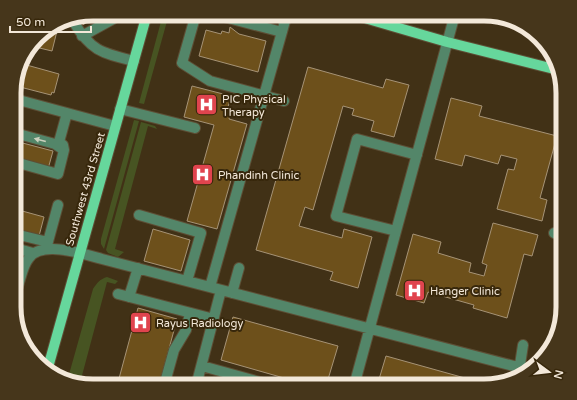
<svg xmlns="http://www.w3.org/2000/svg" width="577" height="400" font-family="'Varela Round',sans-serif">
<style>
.green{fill:#475422}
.building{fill:#6d501b;stroke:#a69376}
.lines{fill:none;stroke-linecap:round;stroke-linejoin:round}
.minor-tunnel{stroke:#5c4c33;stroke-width:10;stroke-dasharray:10 5;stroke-linecap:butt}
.minor-casing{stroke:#5d4e35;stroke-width:12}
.major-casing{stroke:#5d4e35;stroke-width:12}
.minor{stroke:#538669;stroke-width:10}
.major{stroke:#66d79c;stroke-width:10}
.oneway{fill:#cbd0bd}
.labels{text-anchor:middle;stroke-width:4;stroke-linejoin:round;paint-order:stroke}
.poi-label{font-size:11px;fill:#f3e8d9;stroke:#37270b;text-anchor:start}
.street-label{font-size:11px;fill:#f3e8d9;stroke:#37270b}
.rim{fill:none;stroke:#f3e8d9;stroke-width:5}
</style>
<rect width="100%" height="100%" fill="#413116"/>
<!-- green -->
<path class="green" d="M 163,14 L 169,14 L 144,104 L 139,103 Z
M 134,120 L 139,121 L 104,249 L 101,244 L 101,239 Z
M 141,122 L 155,126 L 157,129 L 148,126 L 115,249 L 124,252 L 118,257 L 108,253 L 106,250 Z
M 107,277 L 118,281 L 115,284 L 107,282 L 80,383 L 68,378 L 93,289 C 97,283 100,279 107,277 Z"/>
<!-- building -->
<path class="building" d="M 93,14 L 102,14 L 79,27 L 75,21 Z
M 230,27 L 239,34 L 266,41 L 258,72 L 199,56 L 206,30 L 221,34 L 222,31 L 229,33 Z
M 55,28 L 57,31 L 52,51 L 31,46 L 41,33 Z
M 23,64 L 59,74 L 54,93 L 52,92 L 51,95 L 20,87 L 21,83 L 19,83 Z
M 308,67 L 383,88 L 386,79 L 409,85 L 394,137 L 371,131 L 374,121 L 352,115 L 354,109 L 343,106 L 313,210 L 305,207 L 299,226 L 342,238 L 344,229 L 372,237 L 358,288 L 330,280 L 333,272 L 256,250 Z
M 192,86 L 231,96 L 228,107 L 232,108 L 229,119 L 247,124 L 217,229 L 187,221 L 214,125 L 184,117 Z
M 451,98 L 482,106 L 479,116 L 557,136 L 540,198 L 547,200 L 542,221 L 497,209 L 508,169 L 514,170 L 517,159 L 501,155 L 498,164 L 465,155 L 462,166 L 435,159 Z
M 15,141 L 53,151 L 48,169 L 15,160 Z
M 15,209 L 44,217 L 39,236 L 15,229 Z
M 493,223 L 538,235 L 532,256 L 524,254 L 507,318 L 473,308 L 474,305 L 428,292 L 424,303 L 396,295 L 413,234 L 441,242 L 438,253 L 471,263 L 469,272 L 484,276 L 487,265 L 482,263 Z
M 153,229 L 190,240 L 181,271 L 144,261 Z
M 138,308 L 177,319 L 159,386 L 117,386 Z
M 233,317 L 338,346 L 326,386 L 312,386 L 221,360 Z
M 386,356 L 490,385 L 485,386 L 377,386 Z"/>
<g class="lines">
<!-- minor-tunnel -->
<path class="minor-tunnel" d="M 90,15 L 92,20"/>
<defs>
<path id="minor" d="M 196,14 L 182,63 L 210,81 L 284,101
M 213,14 L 282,32
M 73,21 C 91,51 101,53 134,61
M 82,36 L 113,19 L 110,14
M 15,99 L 115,126
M 120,109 L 195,128
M 15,133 L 55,144 L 64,150
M 15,162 L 58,174 L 64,150 L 63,145 L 59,142 L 67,113
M 139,215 L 201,233 L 187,281
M 396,231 L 336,216 L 357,139 L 417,155
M 554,233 L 563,236
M 15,234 L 48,242
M 15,248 L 33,253
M 46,249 L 58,205
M 210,287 L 287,14
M 15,290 L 18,286 C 21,277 23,265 29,258 C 42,240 84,254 102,259 L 529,370
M 232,293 L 239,268
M 118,294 L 214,319
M 129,297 L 138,268
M 202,366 L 274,386
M 518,378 L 523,345
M 164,386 L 174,350 L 186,330 L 190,313
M 196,386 L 221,290
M 354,386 L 455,14"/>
<path id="major" d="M 351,14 L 447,42 L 558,70
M 47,371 L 147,14"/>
</defs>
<!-- minor casing -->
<use href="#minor" class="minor-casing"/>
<!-- major casing -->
<use href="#major" class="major-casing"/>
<!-- minor -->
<use href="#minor" class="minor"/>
<!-- major -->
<use href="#major" class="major"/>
</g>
<!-- one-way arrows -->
<defs><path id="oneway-solid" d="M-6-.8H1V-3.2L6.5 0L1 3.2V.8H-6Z"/></defs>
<use class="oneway" href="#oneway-solid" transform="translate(40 140) rotate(-165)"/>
<!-- icons -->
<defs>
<symbol id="hospital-square" viewBox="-11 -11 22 22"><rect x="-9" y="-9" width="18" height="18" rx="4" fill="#e0444e" stroke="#37270b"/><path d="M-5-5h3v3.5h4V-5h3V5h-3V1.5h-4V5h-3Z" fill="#fff"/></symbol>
</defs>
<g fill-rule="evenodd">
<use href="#hospital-square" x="194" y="92" width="25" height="25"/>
<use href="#hospital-square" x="190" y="162" width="25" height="25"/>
<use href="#hospital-square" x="402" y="278" width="25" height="25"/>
<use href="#hospital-square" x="128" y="310" width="25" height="25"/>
</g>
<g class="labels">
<!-- poi labels -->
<g class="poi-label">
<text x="222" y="103">PIC Physical<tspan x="222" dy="13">Therapy</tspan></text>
<text x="218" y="179">Phandinh Clinic</text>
<text x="430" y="295">Hanger Clinic</text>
<text x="156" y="327">Rayus Radiology</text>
</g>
<!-- street labels -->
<g class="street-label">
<text transform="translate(85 189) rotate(-74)" y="4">Southwest 43rd Street</text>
</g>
</g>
<!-- crop -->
<path d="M0 0H577V400H0ZM93 21H484A72 72 0 0 1 556 93V307A72 72 0 0 1 484 379H93A72 72 0 0 1 21 307V93A72 72 0 0 1 93 21Z" fill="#46361b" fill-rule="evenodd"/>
<path class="rim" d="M93 21H484A72 72 0 0 1 556 93V307A72 72 0 0 1 484 379H93A72 72 0 0 1 21 307V93A72 72 0 0 1 93 21Z"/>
<!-- north arrow -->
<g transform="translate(549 372) rotate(105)" stroke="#37270b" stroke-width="3" paint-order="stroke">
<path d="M0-3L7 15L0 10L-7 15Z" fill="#f3e8d9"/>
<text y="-6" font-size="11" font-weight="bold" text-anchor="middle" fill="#f3e8d9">N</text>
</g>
<!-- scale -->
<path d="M10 26v6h81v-6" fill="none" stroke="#f3e8d9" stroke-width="2"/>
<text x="16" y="26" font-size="12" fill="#f3e8d9" stroke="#37270b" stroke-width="3" paint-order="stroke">50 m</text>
</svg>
